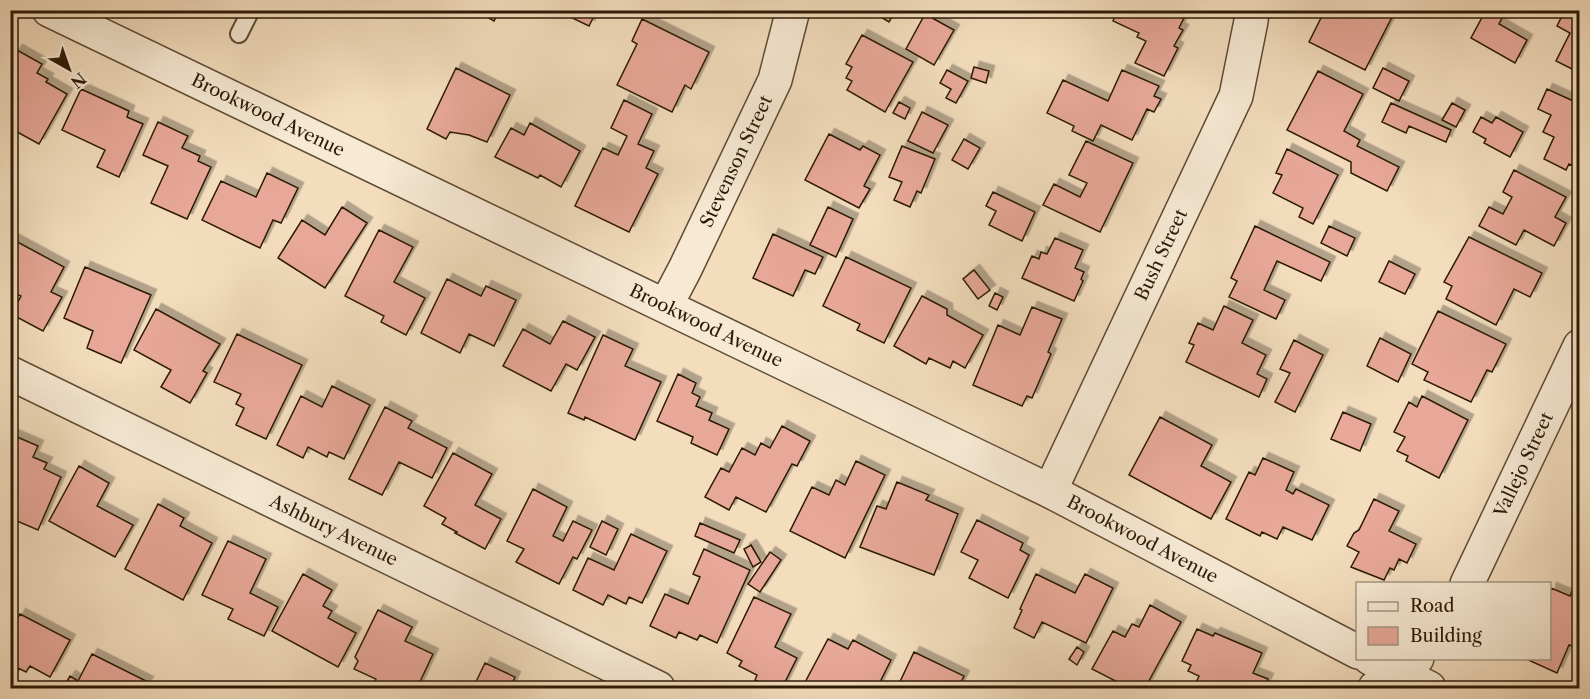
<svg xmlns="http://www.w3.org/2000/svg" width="1590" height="699" font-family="'Libre Caslon Text',serif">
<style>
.building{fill:#e8a899;stroke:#2c1a06;stroke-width:1.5;filter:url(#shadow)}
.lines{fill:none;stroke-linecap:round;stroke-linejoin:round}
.service-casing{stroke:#5e4b34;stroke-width:20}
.minor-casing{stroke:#5e4b34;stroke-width:36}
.tertiary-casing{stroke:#5e4b34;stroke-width:36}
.service{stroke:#f7e9d4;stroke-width:16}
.minor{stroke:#f7e9d4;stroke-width:33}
.tertiary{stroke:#f7e9d4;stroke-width:33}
.labels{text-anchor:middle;stroke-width:5;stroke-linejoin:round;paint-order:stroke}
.street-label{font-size:18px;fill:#2c1a06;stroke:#f7e9d4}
</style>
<defs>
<filter id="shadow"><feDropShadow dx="5.5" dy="-5.5" stdDeviation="0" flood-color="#0004"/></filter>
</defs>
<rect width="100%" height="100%" fill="#f3ddbd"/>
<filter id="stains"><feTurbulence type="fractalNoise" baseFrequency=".00333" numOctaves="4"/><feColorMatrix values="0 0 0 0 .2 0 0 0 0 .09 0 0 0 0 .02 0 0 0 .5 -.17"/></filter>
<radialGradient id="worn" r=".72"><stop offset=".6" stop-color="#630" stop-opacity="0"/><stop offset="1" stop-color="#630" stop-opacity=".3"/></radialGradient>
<!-- building -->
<path class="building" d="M 479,10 L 500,10 L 494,21 L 478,12 Z
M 573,10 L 597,10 L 589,26 L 570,17 Z
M 869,10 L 896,10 L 889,22 Z
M 1118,10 L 1188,10 L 1179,28 L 1183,30 L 1174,46 L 1178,48 L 1164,76 L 1135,63 L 1146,41 L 1137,37 L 1139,33 L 1113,21 Z
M 1325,10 L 1379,10 L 1392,17 L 1365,70 L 1309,42 Z
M 1486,10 L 1502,18 L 1499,24 L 1527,40 L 1515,63 L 1471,38 Z
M 1565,10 L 1580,12 L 1580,73 L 1556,61 L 1570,33 L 1557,26 Z
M 925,14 L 954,30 L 934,65 L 906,49 Z
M 642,19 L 709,52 L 691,89 L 685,85 L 672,112 L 617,85 L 637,44 L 632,41 Z
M 862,35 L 913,62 L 885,112 L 847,90 L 852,81 L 846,78 L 852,67 L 846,64 Z
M 17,50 L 42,64 L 37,73 L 48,79 L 46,82 L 67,94 L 39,144 L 10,128 L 10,111 L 18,97 L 10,93 L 10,61 Z
M 974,67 L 989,71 L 986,83 L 971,78 Z
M 456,68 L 510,95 L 487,142 L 469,135 L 450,132 L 446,139 L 427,129 Z
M 1383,68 L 1409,81 L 1399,101 L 1373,88 Z
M 947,70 L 968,81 L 956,103 L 946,98 L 951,89 L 940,83 Z
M 1122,70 L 1159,86 L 1154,96 L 1161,99 L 1154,112 L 1147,109 L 1132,140 L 1101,125 L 1093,141 L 1072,131 L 1074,126 L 1047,113 L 1063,80 L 1108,101 Z
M 1318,71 L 1363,94 L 1344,131 L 1360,140 L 1357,146 L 1399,167 L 1387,191 L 1351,173 L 1351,162 L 1287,130 Z
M 81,89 L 129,111 L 127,117 L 143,124 L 119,177 L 97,167 L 105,150 L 62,130 Z
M 1547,89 L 1580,104 L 1580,169 L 1569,164 L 1566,170 L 1544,159 L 1554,137 L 1543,132 L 1551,115 L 1538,109 Z
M 624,100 L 652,114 L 638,144 L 654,151 L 646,168 L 658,174 L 629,232 L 575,206 L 603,148 L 618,155 L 627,136 L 611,128 Z
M 899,102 L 910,108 L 905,119 L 893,113 Z
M 1391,103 L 1451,130 L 1446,142 L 1409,126 L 1406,133 L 1382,122 Z
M 1452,103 L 1465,110 L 1456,127 L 1442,120 Z
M 922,112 L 948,125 L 933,153 L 908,141 Z
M 1481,117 L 1492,123 L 1496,117 L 1523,132 L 1510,157 L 1484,143 L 1486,139 L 1473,132 Z
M 158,122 L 188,136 L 182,148 L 200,156 L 198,161 L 211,167 L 187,219 L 151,203 L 168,166 L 143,155 Z
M 530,123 L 580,151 L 561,187 L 540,175 L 538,178 L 495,157 L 511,128 L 524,135 Z
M 829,134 L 860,150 L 863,146 L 880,155 L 864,186 L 870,189 L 859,208 L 805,180 Z
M 964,139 L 980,148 L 968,169 L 952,160 Z
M 1086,141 L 1133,163 L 1100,232 L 1043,205 L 1054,184 L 1080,197 L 1087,183 L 1069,175 Z
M 902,146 L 935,159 L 921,193 L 917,191 L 910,207 L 894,200 L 902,182 L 889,177 Z
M 1287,149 L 1338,175 L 1313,224 L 1299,217 L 1303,208 L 1273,193 L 1282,175 L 1276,173 Z
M 1514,170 L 1566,197 L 1555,217 L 1566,223 L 1554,246 L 1524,230 L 1516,245 L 1479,226 L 1489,207 L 1503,214 L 1512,197 L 1503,192 Z
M 267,173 L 298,188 L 281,223 L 273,220 L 260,248 L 202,220 L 221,181 L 256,197 Z
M 993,192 L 1035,212 L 1022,241 L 989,225 L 996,211 L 986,206 Z
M 342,207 L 367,223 L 325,288 L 278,258 L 302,220 L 325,235 Z
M 828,207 L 853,219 L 836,257 L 810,245 Z
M 1255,226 L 1330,262 L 1321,281 L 1277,261 L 1264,290 L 1285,300 L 1276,319 L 1229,297 L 1237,281 L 1231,278 Z
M 1329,226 L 1355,238 L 1347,256 L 1321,243 Z
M 379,230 L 413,247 L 394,282 L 425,298 L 406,335 L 381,322 L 384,316 L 345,296 Z
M 773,234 L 823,257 L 815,274 L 805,270 L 793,296 L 753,278 Z
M 1469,237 L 1542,273 L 1530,297 L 1514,289 L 1496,325 L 1446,299 L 1452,286 L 1444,282 Z
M 10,238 L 64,267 L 51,292 L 62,297 L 43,331 L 11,314 L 21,296 L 10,291 L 12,287 L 10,286 Z
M 1055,238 L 1083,250 L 1075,268 L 1084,272 L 1081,279 L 1083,281 L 1074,301 L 1022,278 L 1032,256 L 1039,259 L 1041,252 L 1047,254 Z
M 846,257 L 911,288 L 884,343 L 857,330 L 860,324 L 823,306 Z
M 1389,261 L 1415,274 L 1405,294 L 1379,282 Z
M 85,267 L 151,295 L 121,363 L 87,348 L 93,331 L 64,318 Z
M 974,270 L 990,290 L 978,299 L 963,279 Z
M 447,279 L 481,296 L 486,286 L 516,300 L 494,346 L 469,334 L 460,353 L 421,333 Z
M 995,293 L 1003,297 L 997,310 L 989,306 Z
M 922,296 L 947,309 L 947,315 L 983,335 L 965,368 L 953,361 L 950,368 L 929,358 L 926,364 L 894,346 Z
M 1224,306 L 1253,320 L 1242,343 L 1266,355 L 1257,374 L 1267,379 L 1259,397 L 1186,362 L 1194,345 L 1189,343 L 1198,323 L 1213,330 Z
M 1032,307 L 1062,319 L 1048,352 L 1051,354 L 1032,398 L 1027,396 L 1022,406 L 973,385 L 998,325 L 1020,335 Z
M 156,309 L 220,344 L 203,371 L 207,373 L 190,403 L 161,387 L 171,370 L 134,350 Z
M 1438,311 L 1506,344 L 1492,372 L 1487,370 L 1471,402 L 1424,380 L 1428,372 L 1412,364 Z
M 563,321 L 595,337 L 577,370 L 566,364 L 551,391 L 503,366 L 523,329 L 550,344 Z
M 237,334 L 302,365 L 266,439 L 236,425 L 244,408 L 236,404 L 241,394 L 214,382 Z
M 603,335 L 633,349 L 625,366 L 661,382 L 635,440 L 585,417 L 584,420 L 568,413 Z
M 1380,338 L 1411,354 L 1398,382 L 1367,366 Z
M 1294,340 L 1323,355 L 1295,412 L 1275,402 L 1290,373 L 1280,369 Z
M 678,374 L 696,383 L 692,393 L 700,397 L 696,406 L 712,413 L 709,420 L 729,429 L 717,455 L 691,443 L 693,437 L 657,421 Z
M 332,386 L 370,405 L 344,459 L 329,452 L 327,457 L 308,447 L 303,458 L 277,445 L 301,396 L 322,407 Z
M 1422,396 L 1468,420 L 1439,478 L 1406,461 L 1408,456 L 1397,451 L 1405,437 L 1394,432 L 1409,402 L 1417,407 Z
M 385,407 L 412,421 L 408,428 L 447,448 L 432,478 L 399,462 L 382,495 L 349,479 Z
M 1343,412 L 1371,424 L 1360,451 L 1331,439 Z
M 1160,417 L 1212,445 L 1201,466 L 1231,482 L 1211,519 L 1129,475 Z
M 782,426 L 810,441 L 797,466 L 792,464 L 766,512 L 736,497 L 729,510 L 705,497 L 721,468 L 729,472 L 742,448 L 755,455 L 761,443 L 770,448 Z
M 10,434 L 38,446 L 33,457 L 47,463 L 44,469 L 61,477 L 38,530 L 10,518 Z
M 453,453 L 492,474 L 475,505 L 501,519 L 485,549 L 455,533 L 457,532 L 442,524 L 446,518 L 424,506 Z
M 1263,458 L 1294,472 L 1286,490 L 1293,494 L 1296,489 L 1329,505 L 1312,540 L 1283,527 L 1277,539 L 1262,532 L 1260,536 L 1226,519 L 1249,472 L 1255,475 Z
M 856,461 L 885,475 L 845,558 L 790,531 L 812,487 L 829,495 L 836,480 L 845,485 Z
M 79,466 L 109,483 L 97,506 L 133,525 L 115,557 L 49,521 Z
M 897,482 L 929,495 L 926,500 L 958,514 L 934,575 L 860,547 L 877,506 L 886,509 Z
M 533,489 L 567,507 L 553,536 L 563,541 L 573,521 L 592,530 L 577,559 L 573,557 L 559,584 L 516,562 L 524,549 L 507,541 Z
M 1374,499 L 1399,511 L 1389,531 L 1416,544 L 1407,563 L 1399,559 L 1394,570 L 1390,568 L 1384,580 L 1351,567 L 1359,552 L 1347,546 L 1354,533 L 1359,530 Z
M 158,504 L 184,518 L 180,526 L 212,543 L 183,600 L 125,569 Z
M 977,520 L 1023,543 L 1020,550 L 1029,555 L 1008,598 L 969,578 L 978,560 L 961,552 Z
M 602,521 L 618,529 L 606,555 L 590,547 Z
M 700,523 L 740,540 L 734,553 L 695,536 Z
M 631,534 L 667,551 L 642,603 L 629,597 L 626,604 L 608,595 L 603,605 L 573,590 L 588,558 L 614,570 Z
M 228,541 L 266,559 L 250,593 L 278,607 L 264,636 L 228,619 L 233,609 L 202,595 Z
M 751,545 L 761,562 L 753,567 L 744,549 Z
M 704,549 L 750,570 L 717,643 L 700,635 L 697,640 L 679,632 L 676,638 L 650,626 L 665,594 L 688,604 L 700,577 L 693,574 Z
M 770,552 L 781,560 L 760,592 L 748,584 Z
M 303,574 L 332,590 L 323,606 L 332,611 L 328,618 L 356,633 L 338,667 L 272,631 Z
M 1036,574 L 1075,593 L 1085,574 L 1113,588 L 1086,643 L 1042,622 L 1034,638 L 1014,628 L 1022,610 L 1020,609 Z
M 1577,579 L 1580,580 L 1580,649 L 1569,645 L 1557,673 L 1524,658 L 1550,658 L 1550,592 L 1551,588 L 1570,596 Z
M 754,597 L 791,614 L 775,647 L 797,658 L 782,688 L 773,688 L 755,680 L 757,675 L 739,666 L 742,661 L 727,653 Z
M 1150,605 L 1181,622 L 1145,688 L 1129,688 L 1092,669 L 1113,631 L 1125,637 L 1132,624 L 1139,627 Z
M 378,610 L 412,627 L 405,641 L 433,654 L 417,688 L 372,688 L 376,679 L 354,669 L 358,661 L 355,657 Z
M 20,614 L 70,640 L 50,677 L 30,666 L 26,672 L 18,668 L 10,681 L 10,632 Z
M 1197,629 L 1213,636 L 1215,633 L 1262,653 L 1253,673 L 1268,679 L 1264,687 L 1267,688 L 1194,687 L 1199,676 L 1188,671 L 1191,665 L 1182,661 Z
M 828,639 L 848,649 L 853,640 L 891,660 L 878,686 L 883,688 L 802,688 Z
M 1077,647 L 1084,652 L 1077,665 L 1069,659 Z
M 914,652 L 964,676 L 958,688 L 897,688 Z
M 92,654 L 148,682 L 144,688 L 63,688 L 70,676 L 78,681 Z
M 485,663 L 515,677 L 510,688 L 473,688 Z"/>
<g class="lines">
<defs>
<path id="service" d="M 239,34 L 251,10"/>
<g id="minor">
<path id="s1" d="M 666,305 L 685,269 L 775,80 L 793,10"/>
<path id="s2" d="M 10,373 L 658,688"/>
<path id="s3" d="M 1050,491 L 1236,96 L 1251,21 L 1252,10"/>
<path id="s4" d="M 1467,584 L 1580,346"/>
<path d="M 1375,688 L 1417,658"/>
</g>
<g id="tertiary">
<path id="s5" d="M 49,10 L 1050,491 L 1358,652"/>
<path d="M 1370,658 L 1429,688"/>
</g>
</defs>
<!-- service casing -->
<use href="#service" class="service-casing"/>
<!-- minor casing -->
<use href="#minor" class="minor-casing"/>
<!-- tertiary casing -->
<use href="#tertiary" class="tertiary-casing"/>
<!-- service -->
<use href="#service" class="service"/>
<!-- minor -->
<use href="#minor" class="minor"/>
<!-- tertiary -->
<use href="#tertiary" class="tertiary"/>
</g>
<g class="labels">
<!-- street labels -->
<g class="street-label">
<text dy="6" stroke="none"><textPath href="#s5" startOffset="243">Brookwood Avenue</textPath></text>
<text dy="6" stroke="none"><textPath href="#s1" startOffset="160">Stevenson Street</textPath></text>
<text dy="6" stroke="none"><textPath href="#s3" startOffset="261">Bush Street</textPath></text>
<text dy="6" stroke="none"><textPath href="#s5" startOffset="729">Brookwood Avenue</textPath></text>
<text dy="6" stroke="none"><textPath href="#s4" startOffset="132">Vallejo Street</textPath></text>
<text dy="6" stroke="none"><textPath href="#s2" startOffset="360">Ashbury Avenue</textPath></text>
<text dy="6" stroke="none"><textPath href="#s5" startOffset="1215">Brookwood Avenue</textPath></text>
</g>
</g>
<!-- margin -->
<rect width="1590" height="699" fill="none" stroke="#f3ddbd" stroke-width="36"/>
<rect x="12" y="12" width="1566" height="675" fill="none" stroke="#2c1a06" stroke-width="3"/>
<rect x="18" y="18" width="1554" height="663" fill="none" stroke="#2c1a06" stroke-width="1.5"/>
<!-- legend -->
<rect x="1356" y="582" width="195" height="78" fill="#f7e9d4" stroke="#a69682" stroke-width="1.5"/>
<rect x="1368" y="602" width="30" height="9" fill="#f7e9d4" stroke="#a69682" stroke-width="1.5"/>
<text x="1410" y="612" font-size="18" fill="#2c1a06">Road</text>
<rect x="1368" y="627" width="30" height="18" fill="#e8a899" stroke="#a69682" stroke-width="1.5"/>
<text x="1410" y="642" font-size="18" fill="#2c1a06">Building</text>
<!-- north arrow -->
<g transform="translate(69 69) rotate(140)" stroke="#f7e9d4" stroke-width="4.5" paint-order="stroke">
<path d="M0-4.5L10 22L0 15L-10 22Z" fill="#2c1a06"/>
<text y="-9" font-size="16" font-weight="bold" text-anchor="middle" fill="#2c1a06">N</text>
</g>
<rect width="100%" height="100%" filter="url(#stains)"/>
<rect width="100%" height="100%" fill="url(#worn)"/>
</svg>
